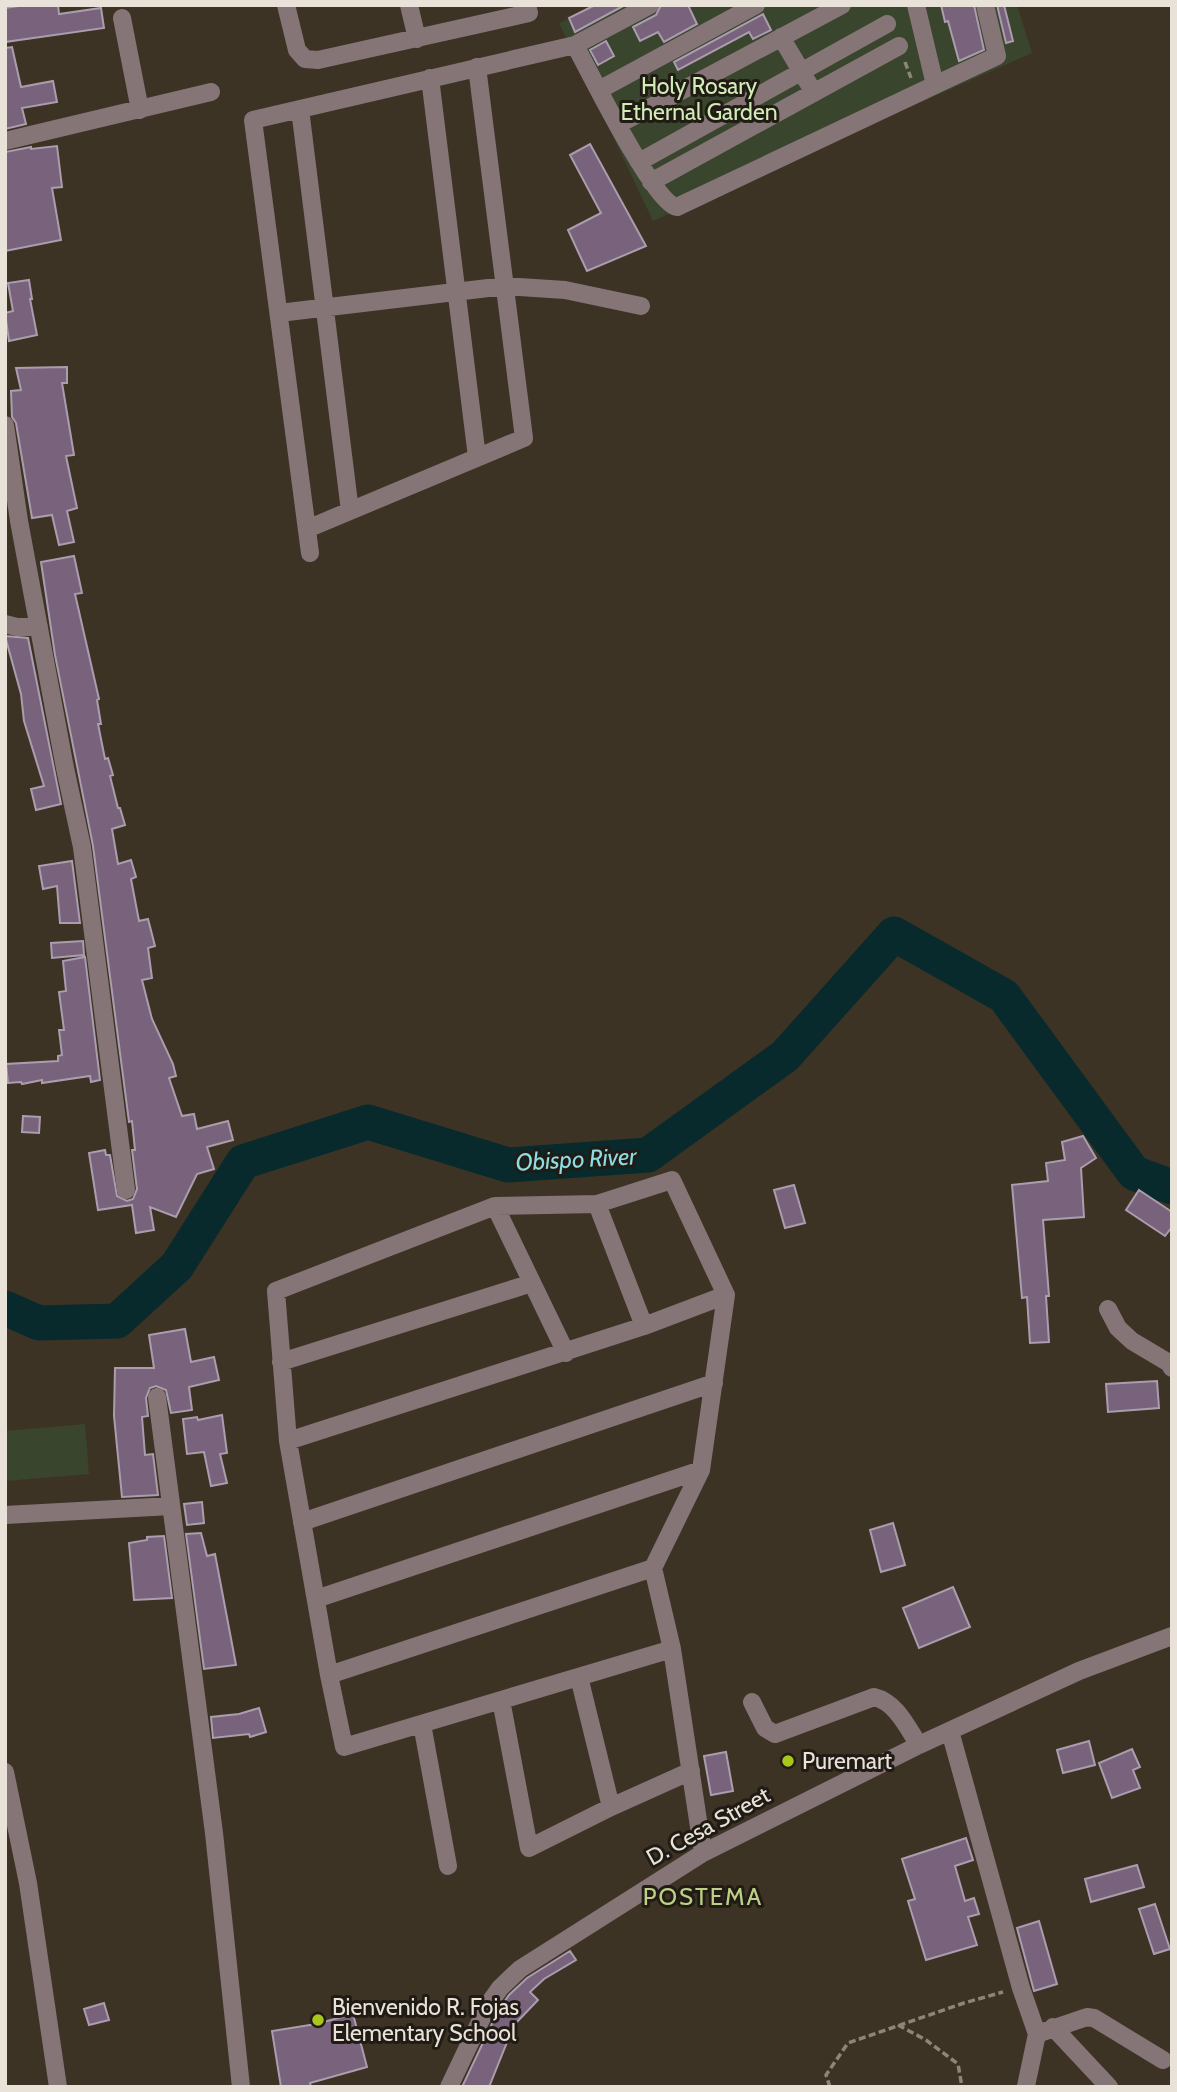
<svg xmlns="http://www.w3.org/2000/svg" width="1177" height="2092" font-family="Cabin,sans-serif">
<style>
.green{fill:#39452c}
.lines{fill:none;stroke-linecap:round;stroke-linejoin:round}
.river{stroke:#082a2c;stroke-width:35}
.building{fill:#78627c;stroke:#aa9dad;stroke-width:2}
.path{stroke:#8d8579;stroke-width:3.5;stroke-dasharray:7 3.5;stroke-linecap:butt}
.minor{stroke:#867577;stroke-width:18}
.poi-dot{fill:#a9c71a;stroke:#201b15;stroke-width:2.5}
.labels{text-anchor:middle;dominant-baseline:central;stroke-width:6;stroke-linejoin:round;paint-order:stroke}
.park-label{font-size:23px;fill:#d1ecb5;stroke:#201b15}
.poi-label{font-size:23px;fill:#e8e2d9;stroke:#201b15;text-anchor:start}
.street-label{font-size:23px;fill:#e8e2d9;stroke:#201b15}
.water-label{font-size:24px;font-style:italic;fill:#8ddce1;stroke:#201b15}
.neighbourhood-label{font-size:24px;letter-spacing:2px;fill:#bdd085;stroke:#201b15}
</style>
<rect width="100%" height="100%" fill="#3d3325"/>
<!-- green -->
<path class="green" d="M600 5H1017L1032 53 653 221 559 23Z
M85 1424 89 1474 5 1481V1431Z"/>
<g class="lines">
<!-- river -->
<path class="river" d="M5 1308 39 1323 117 1321 177 1266 243 1162 368 1122 508 1165 648 1155 785 1056 894 934 1004 996 1134 1173 1172 1187"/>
</g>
<!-- building -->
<path class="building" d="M25 5H58L59 14 101 8 104 28 5 42V8Z
M595 5H625L575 32 569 18Z
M661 5H688L697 24 664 42 658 32 640 41 633 27 656 15Z
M941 5H974L984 50 959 61 948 21 945 22Z
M997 5H1004L1013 41 1006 43Z
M763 14 771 30 753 39 749 32 678 70 674 62Z
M606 41 614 56 598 65 590 50Z
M12 47 21 87 53 81 57 102 22 108 26 124 5 129V48Z
M590 144 646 246 587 271 568 230 601 213 570 155Z
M57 146 62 187 52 188 61 240 5 251V152L31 147V149Z
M29 280 32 299H30L37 335 9 341 5 313 13 311 8 283Z
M67 367V383H62L74 455 66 456 77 508 67 511 74 542 59 545 52 515 32 518 16 423 12 417 11 391 21 390 16 368Z
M74 556 82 593 75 594 99 699 97 700 101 724H98L105 759 108 758 113 775 110 776 118 808H120L125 825 112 829 118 864 131 860 136 877 131 879 139 921 148 919 155 946 148 948 152 978 142 980 152 1019 173 1064 176 1076 169 1078 182 1116 194 1114 197 1129 228 1121 233 1140 207 1147 214 1169 197 1174 176 1217 150 1207 154 1230 136 1233 132 1205 98 1210 89 1153 105 1150 106 1155H110L117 1196 127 1201 133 1199 137 1189 132 1150H135L132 1121 129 1122 93 846 55 655 41 562Z
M5 636 28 638 61 804 36 810 31 789 44 786 24 721 21 694Z
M72 861 80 923H60L57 886 43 889 39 866Z
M83 941 84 955 52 958 51 943Z
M85 957 100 1080 91 1082 90 1076 42 1083V1080L22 1084 21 1082 8 1083 6 1064 58 1061V1056L62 1055 59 1030H64L59 992 66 991 63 961Z
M23 1116 40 1117 39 1133 22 1132Z
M1083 1136 1096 1158 1081 1168 1084 1217 1043 1220 1049 1296H1046L1049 1342 1030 1343 1027 1297 1022 1298 1012 1185 1048 1181 1046 1163 1065 1160 1062 1142Z
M794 1185 805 1223 785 1228 774 1190Z
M1139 1190 1172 1212V1227L1165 1236 1126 1210Z
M185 1329 191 1362 214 1357 219 1380 189 1387 192 1410 171 1413 166 1390 156 1386 150 1388 146 1398 148 1416 142 1417 145 1455 153 1454 158 1495 122 1497 114 1416 115 1368H154L149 1335Z
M1157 1381 1159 1408 1108 1412 1106 1384Z
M222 1415 227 1453 220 1454 227 1483 211 1486 204 1452 187 1454 183 1419 197 1417 198 1420Z
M202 1502 204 1523 187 1525 184 1504Z
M893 1523 905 1565 881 1572 870 1530Z
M201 1533 207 1556 215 1554 236 1665 204 1669 186 1534Z
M164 1536 172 1598 134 1600 129 1543 147 1540V1537Z
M953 1587 970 1627 919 1648 903 1608Z
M259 1708 266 1732 250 1737 249 1734 213 1738 211 1717 239 1714Z
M1089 1741 1095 1765 1063 1773 1057 1750Z
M1132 1749 1140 1767 1133 1770 1140 1788 1112 1798 1099 1763Z
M726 1752 733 1791 711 1795 704 1756Z
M966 1838 973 1860 955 1866 965 1901 974 1898 979 1914 968 1917 977 1945 926 1960 908 1901 915 1899 902 1859Z
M1137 1865 1144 1887 1091 1902 1085 1879Z
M1155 1904 1170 1949 1154 1954 1139 1909Z
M1039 1921 1057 1984 1034 1991 1017 1928Z
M570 1951 576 1960 544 1979 530 1992 538 2000 514 2025 489 2087H462L498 2011 509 1995 527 1978Z
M104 2003 109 2020 89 2025 84 2009Z
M353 2014 367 2067 310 2083 311 2087H281L272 2031 316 2024Z"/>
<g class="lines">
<!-- path -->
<path class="path" d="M905 62 911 78
M898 2025 926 2040 958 2064 962 2087
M830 2087 826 2075 848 2043 964 2003 1003 1992"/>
<!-- minor -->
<path class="minor" d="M286 5 297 50 305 59 318 60 529 13 527 5
M409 5 417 39
M650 5 575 45C589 71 654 203 677 207L935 85 916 5
M122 18 140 110
M781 37 814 93
M430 78 477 457
M935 85 997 56 985 5
M599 90 756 5
M300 109 350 511
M619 124 842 5
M5 141 211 92
M639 162 887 24
M651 182 899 46
M279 313 505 286 565 290 641 306
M5 425 19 521 65 768 82 847 126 1190
M307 529 524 438 477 67
M310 553 253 120 575 45
M5 624 17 627H39
M597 1204 644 1326 726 1295
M495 1206 276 1291 288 1441 329 1675 344 1747 672 1649
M1108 1309 1118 1328 1132 1341 1169 1363 1172 1368
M566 1353 495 1206 597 1204 672 1180 726 1295 701 1470 653 1568 672 1649 703 1853
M281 1362 532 1283
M157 1397 214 1833 241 2087
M288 1441 644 1326
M5 1515 171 1506
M302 1522 714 1383
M316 1599 701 1470
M329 1675 653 1568
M579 1677 611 1807
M501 1700 529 1848 611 1807 691 1771
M752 1702 765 1728 775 1734 874 1697C896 1702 907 1727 919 1745
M422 1724 448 1866
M950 1731 1021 1988 1037 2034 1026 2086
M5 1772 28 1883 58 2087
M1053 2027 1109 2087
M1037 2034 1087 2017 1094 2018 1163 2060
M449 2087 488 2005 500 1988 520 1969 703 1853 919 1745 1079 1671 1172 1636"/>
</g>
<!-- markers -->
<g class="poi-dot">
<circle cx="788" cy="1761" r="7"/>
<circle cx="318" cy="2020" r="7"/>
</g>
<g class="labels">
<!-- park labels -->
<g class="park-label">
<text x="699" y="86">Holy Rosary<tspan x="699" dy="26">Ethernal Garden</tspan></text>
</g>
<!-- poi labels -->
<g class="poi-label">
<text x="802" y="1761">Puremart</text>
<text x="332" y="2007">Bienvenido R. Fojas<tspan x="332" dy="26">Elementary School</tspan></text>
</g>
<!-- street labels -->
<g class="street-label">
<text transform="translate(708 1826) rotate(-29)">D. Cesa Street</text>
</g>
<!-- water labels -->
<g class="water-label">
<text transform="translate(576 1159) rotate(-3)">Obispo River</text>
</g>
<!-- neighbourhood labels -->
<g class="neighbourhood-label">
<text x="703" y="1896">POSTEMA</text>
</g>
</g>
<!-- border -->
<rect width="1177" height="2092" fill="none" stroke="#e8e2d9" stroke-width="14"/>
</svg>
